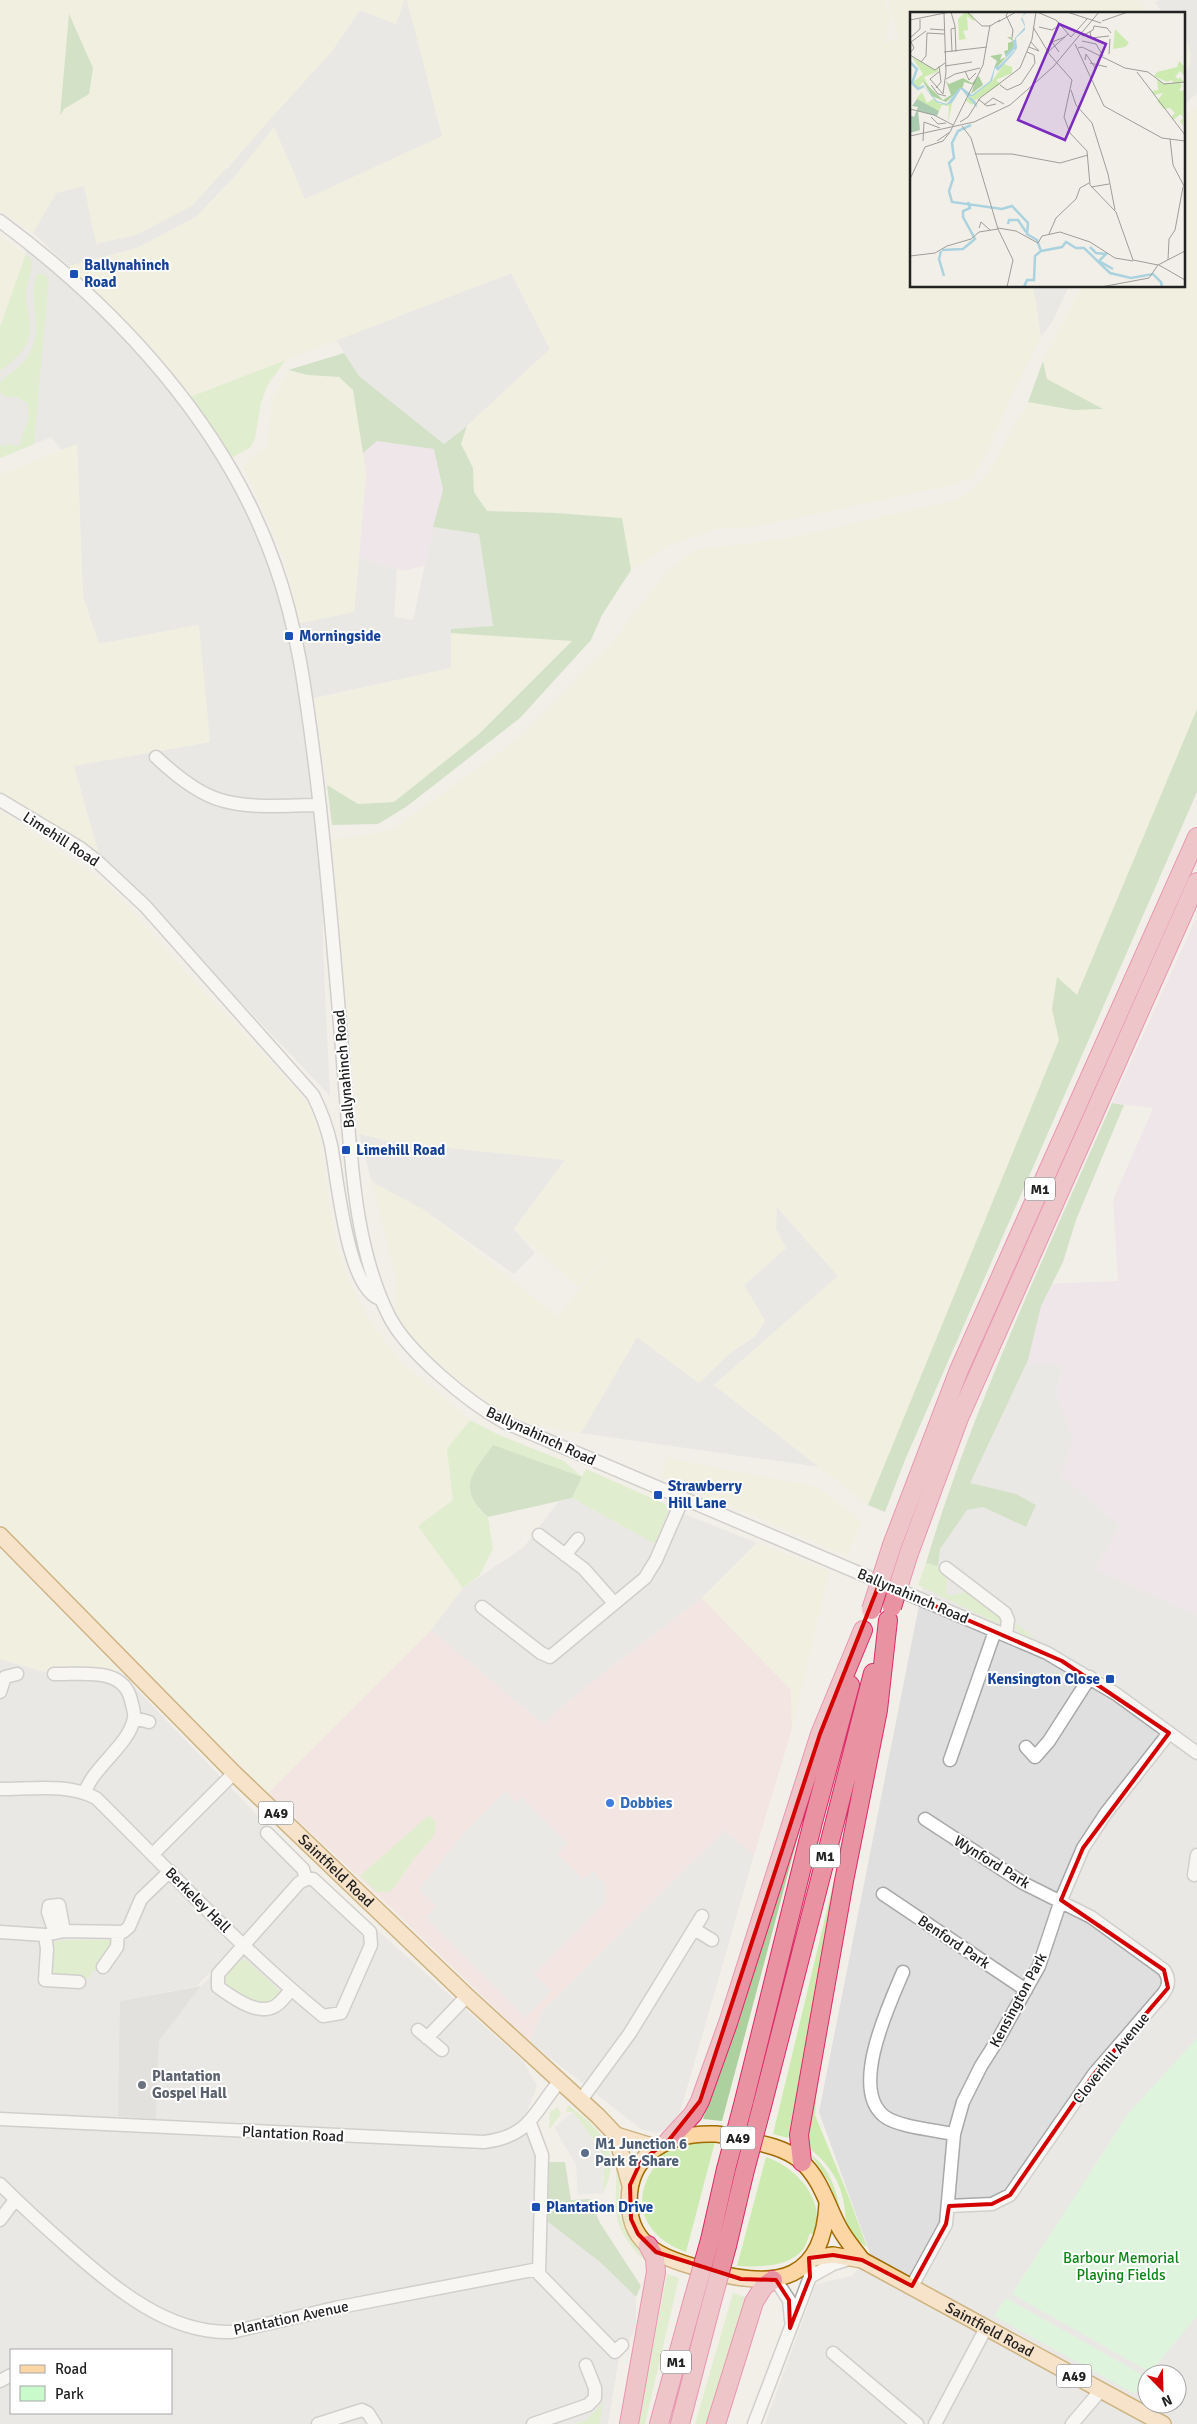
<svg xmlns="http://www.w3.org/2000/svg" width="1197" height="2424" font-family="Signika,sans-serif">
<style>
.residential{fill:#e0dfdf;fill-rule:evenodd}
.commercial{fill:#f2dad9}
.industrial{fill:#ebdbe8}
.religious{fill:#d0d0d0}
.farmland{fill:#eef0d5;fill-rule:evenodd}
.grass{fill:#cdebb0}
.forest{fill:#add19e}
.park{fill:#c8facc}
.parking{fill:#e2e2e2}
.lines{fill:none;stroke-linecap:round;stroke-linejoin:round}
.minor-casing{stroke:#a9a9a9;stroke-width:15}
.major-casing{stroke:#a06b00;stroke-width:18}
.highway-casing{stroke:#dc2a67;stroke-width:20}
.minor{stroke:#fff;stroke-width:12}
.major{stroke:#fcd6a4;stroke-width:15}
.highway{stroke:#e892a2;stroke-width:18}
.highway-bridge-casing{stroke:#dc2a67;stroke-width:20;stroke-linecap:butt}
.highway-bridge{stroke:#e892a2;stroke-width:18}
.marked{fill:none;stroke:#d40000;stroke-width:4;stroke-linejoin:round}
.transit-dot{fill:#1a4fb4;stroke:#fff;stroke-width:2}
.shop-dot{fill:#3f7fe0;stroke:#fff;stroke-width:2}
.worship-dot{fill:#6b7280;stroke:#fff;stroke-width:2}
.service-dot{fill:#5c6f8a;stroke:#fff;stroke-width:2}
.labels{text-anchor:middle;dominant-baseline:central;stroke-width:4;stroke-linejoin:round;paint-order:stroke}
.shield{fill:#fff;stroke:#646464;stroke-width:1}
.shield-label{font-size:14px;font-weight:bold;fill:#222}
.transit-label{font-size:15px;font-weight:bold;fill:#164399;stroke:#fff;text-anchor:start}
.street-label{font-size:15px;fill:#222;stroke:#fff}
.shop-label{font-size:15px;font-weight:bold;fill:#366cbe;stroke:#fff;text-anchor:start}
.worship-label{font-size:15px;font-weight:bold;fill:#5b616d;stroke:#fff;text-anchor:start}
.service-label{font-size:15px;font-weight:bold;fill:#4e5e75;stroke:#fff;text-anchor:start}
.park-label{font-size:15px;fill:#0c8416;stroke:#fff}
.inset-river{fill:none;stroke:#aad3df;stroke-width:2.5}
.inset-road{fill:none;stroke:#9f9d99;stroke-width:1}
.view{fill:#7b2cbf;fill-opacity:0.15;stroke:#7b2cbf;stroke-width:2.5}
.inset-edge{fill:none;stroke:#222;stroke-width:2.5}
</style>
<rect width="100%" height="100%" fill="#f2efe9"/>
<!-- residential -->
<path class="residential" d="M404 0H407L443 136 305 200 274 127 236 175 196 217 137 248 69 266 33 233 56 193 84 186 228 168 268 121 332 51 360 10 396 24Z
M1161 0H1197V93L1183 106V76L1190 65 1183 36V14H1164L1154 2Z
M27 241 107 312 227 463 288 607 286 630 300 623 354 612 359 557 397 569 394 617 413 620 433 527 479 534 493 626 451 668 300 701 320 805 322 831 323 949 330 1096 204 963 100 858 73 766 210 742 198 625 99 644 83 597 77 444 62 450 51 437 0 458V327L26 254Z
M511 273 550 349 467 426 444 444 359 376 336 340Z
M1033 286H1069L1052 322 1041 337Z
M359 1134 393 1142 565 1160 514 1229 535 1253 514 1274 424 1210 372 1182Z
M776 1206 838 1276 714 1385 819 1467 581 1433 637 1337 699 1383 729 1354 755 1336 765 1321 744 1285 786 1248 776 1229Z
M1008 1363 1063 1364 1056 1393 1073 1439 1061 1475 1120 1526 1095 1569 1197 1615V2424H765L816 2284 852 2276 870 2253 819 2112 924 1580ZM1147 2374H1177V2404H1147Z
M572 1498 654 1543 667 1507 757 1543 702 1598 615 1664 543 1724 431 1630 463 1588 524 1547 558 1502Z
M0 1659 49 1673 119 1671 308 1868 197 1986 120 2001 156 2119 159 2041 201 1986 313 1872 523 2061 537 2086 528 2109 548 2162 600 2262 636 2297V2328L619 2358 608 2424H0ZM11 2350H171V2413H11Z
M725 1830 754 1855 681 2109 673 2126 656 2133 641 2129 530 2042 542 2011Z"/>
<!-- commercial -->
<path class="commercial" d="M702 1598 791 1690 792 1729 754 1855 725 1830 542 2011 530 2042 362 1880 268 1793 431 1630 543 1724 588 1685Z"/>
<!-- industrial -->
<path class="industrial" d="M377 441 434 449 443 490 425 565 405 571 359 557 366 473 363 453Z
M1197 916V1615L1095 1569 1120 1526 1061 1475 1073 1439 1056 1393 1063 1365 1008 1363 1042 1284 1118 1281 1113 1200 1153 1108 1112 1103Z"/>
<!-- religious -->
<path class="religious" d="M201 1986 159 2041 156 2119 118 2116 120 2001Z"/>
<!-- farmland -->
<path class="farmland" d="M0 0H404L396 24 360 10 332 51 192 206 136 235 96 244 84 186 56 193 33 233 0 210ZM93 68 89 94 64 109Z
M407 0H884L891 17 885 43 899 38 888 0H1136L1150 14H911V286H1033L1041 337 1015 388 982 462 972 477 952 485 755 527 717 529 668 546 631 570 622 518 556 513 487 511 474 492 473 468 461 444 467 426 550 349 511 273 190 397 149 347 69 266 137 248 196 217 236 175 274 127 305 199 442 136Z
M1186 39 1191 55 1190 65 1183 76V42Z
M1197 107V709L1088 1004 1058 978 1063 1061 1024 1129 868 1505 714 1385 838 1276 777 1207 776 1229 786 1248 744 1285 765 1321 755 1336 729 1354 699 1383 637 1337 581 1433 535 1425 507 1416 464 1385 436 1361 413 1340 395 1316 396 1279 372 1182 424 1210 558 1317 623 1235 579 1287 514 1229 565 1160 393 1142 359 1134 331 839 366 836 395 828 518 739 614 642 630 618 669 570 695 550 790 538 951 501 965 495 988 474 1028 402 1073 410 1102 409 1047 379 1043 361 1082 286H1183V119Z
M0 236 26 254 0 327Z
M288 370 308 375 339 377 354 390 366 473 354 612 300 623 285 559 243 466 267 446 272 401Z
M77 444 83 597 99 644 199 625 210 742 74 766 100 858 0 795V475Z
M451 633 573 641 479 734 394 802 358 804 327 785 314 699 451 668Z
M0 810 110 887 188 975 294 1087 311 1109 321 1141 328 1200 337 1248 350 1283 366 1315 400 1362 470 1420 448 1449 453 1500 418 1526 463 1588 431 1630 268 1793 0 1523Z
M667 1458 818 1487 861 1522 847 1556 662 1477Z
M757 1543 829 1571 792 1729 791 1690 702 1598Z
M0 1550 119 1671 49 1673 0 1659Z"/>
<!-- grass -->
<path class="grass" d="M26 254 32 262C32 274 26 283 26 296 26 306 30 317 30 327 31 346 14 362 0 371V327Z
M37 274H44L49 279 34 444 0 458V444L3 447 7 444 19 446 29 417 27 403 17 397H4L0 390V382C8 374 20 368 26 359 48 326 25 306 37 274Z
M286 360 268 384 261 403 255 439 250 448 231 458 190 397Z
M470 1420 497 1434 564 1461 582 1477 586 1469 665 1504 668 1512 655 1544 572 1498 582 1477 478 1508 488 1517 493 1549 479 1576 463 1588 418 1526 453 1500 447 1449Z
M926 1563 938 1566 947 1578 946 1593 949 1596 966 1592 994 1610 1002 1620 999 1624 918 1585Z
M1013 1621 1036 1639 1020 1634Z
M858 1781 788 2138 773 2134Z
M429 1815 436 1823 434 1836 416 1856 394 1888 389 1892H377L360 1876Z
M67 1940H115L99 1969 91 1972 90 1977 82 1980 53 1975 51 1971 53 1942Z
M242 1959 247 1961 279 1990 277 1996 268 2003 243 2000 227 1985 225 1977Z
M817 2087 815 2115 848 2195 867 2247C839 2229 849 2222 842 2195 837 2175 824 2160 809 2148L807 2132Z
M568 2105C600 2128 624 2152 603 2193L604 2164 573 2112H566Z
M558 2107 561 2114 549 2130 550 2112Z
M715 2142 686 2252C646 2238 628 2203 655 2166L650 2161C674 2146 687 2143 715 2142Z
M811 2155C832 2169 838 2196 842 2220L829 2182Z
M766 2157C790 2165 816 2189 817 2216 817 2222 815 2229 814 2235L810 2233C808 2238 806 2244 804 2248 790 2268 757 2267 737 2266Z
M616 2162C624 2173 616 2203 621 2219 626 2236 638 2248 649 2262L645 2261C606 2222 618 2210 616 2162Z
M667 2274 679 2278 645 2424H638Z
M733 2293 749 2298 710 2424H695Z
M603 2403 600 2424H575L585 2421Z"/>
<!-- forest -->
<path class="forest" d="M69 14 93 68 89 94 64 109 60 116Z
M344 353 359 376 444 444 467 426 461 444 473 468 474 492 487 511 556 513 622 518 631 570 602 615 591 640 520 718 406 807 378 824 332 825 327 785 358 804 394 802 479 734 572 641 451 633V629L493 626 479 534 433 527 443 490 434 449 377 441 363 453 353 390 339 377 308 375 288 370Z
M1043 361 1047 379 1103 409 1073 410 1028 402Z
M1197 709V792L905 1460 885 1512 868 1505 1059 1040 1052 1009 1057 977 1077 995Z
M1112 1103 1124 1105 1076 1220 1063 1262 1041 1306 1028 1360 970 1483 1016 1494 1036 1505 1026 1527 983 1507 967 1510 940 1549 938 1566 926 1563C973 1405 1046 1254 1112 1103Z
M493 1445 582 1477 572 1498 488 1517C456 1488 472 1474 493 1445Z
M814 1776 722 2121 703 2119 742 2005Z
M548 2162H565L571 2200 590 2199 600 2223 641 2286 636 2297 600 2262 547 2221Z"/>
<!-- park -->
<path class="park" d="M1197 2038V2316L1150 2372 1012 2294 1128 2114Z
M1006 2298 1146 2377 1135 2394 994 2316Z"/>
<!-- parking -->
<path class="parking" d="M505 1791 516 1802 522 1797 568 1843 557 1854 583 1879 593 1871 605 1884 606 1902 534 1974 551 1991 525 2018 426 1917 436 1906 419 1889 462 1835Z
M573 2112 601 2150 604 2164 603 2193 578 2195 576 2165 554 2127Z"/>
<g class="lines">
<!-- minor casing -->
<g class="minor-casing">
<path id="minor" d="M0 221C117 308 226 425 275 565 299 632 307 703 316 773 328 873 336 974 344 1074 351 1152 353 1245 389 1316 407 1352 468 1402 504 1422L1047 1653 1116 1694 1197 1753
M156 757C174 774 199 795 224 801 254 809 289 805 320 805
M0 800 80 848 98 862 145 906 313 1095C321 1111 327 1127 331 1145 337 1175 347 1292 381 1299
M539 1535 584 1569 614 1603
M565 1555 578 1539
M946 1568 1005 1613 1008 1620 1006 1635
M482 1607 541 1653 550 1657 645 1578 656 1560 683 1498
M54 1674C81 1675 123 1666 131 1700 132 1705 135 1713 134 1718 130 1744 94 1766 85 1792
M0 1692 5 1677 17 1674
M135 1718 149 1722
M1026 1747 1035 1757 1049 1741 1090 1677
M950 1760 995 1631
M0 1789C32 1789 68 1783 96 1798 171 1872 242 1950 323 2016L341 2013 371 1945 370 1932 313 1879H306
M925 1819 1023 1883 1091 1917 1164 1970C1170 1979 1169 1986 1163 1994L1094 2074 1010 2195 992 2204 949 2206
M267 1833 303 1869 306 1879 299 1883 218 1974V1987C232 1997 261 2019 278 2004 283 2000 287 1994 291 1990
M153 1854 234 1773
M1194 1875 1197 1855
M883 1894 1026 1990
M694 1929 712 1940
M0 1932 45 1935 64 1931 123 1932 129 1927 141 1899 170 1871
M55 1933 48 1912 49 1906 59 1905 64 1931
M45 1935 47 1949 45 1980 79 1982
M103 1967 117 1947 118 1932
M903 1972C890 2003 849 2088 884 2116 898 2127 935 2130 954 2134
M418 2030 442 2050
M427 2038 467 1996
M581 2100 630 2033 702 1916
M0 2119 484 2142C532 2136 533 2112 560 2081
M530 2123 542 2155 539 2274 615 2352 622 2345
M0 2184C23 2207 46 2228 70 2249 116 2289 168 2334 232 2332L335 2308 538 2269
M0 2220 15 2200
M810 2277 833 2264 852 2258
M775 2279 789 2300 791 2320
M912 2286 946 2224 954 2134 963 2102 981 2066 1000 2036 1039 1966 1061 1900 1083 1848 1106 1813 1169 1733
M833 2353 917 2424
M0 2381 11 2375
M318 2424 362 2410 368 2413 375 2424
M533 2424 588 2405 595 2398V2388L586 2365
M754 2424 810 2277 809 2260
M935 2424 986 2328
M1072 2424 1101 2390"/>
</g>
<!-- major casing -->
<g class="major-casing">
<g id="major">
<path id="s1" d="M0 1535 234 1773 467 1996 598 2116 616 2135 630 2185"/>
<path d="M616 2135 655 2147"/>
<path d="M827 2204C823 2280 778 2289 713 2272 680 2263 635 2254 630 2212 623 2157 665 2132 716 2134 725 2135 736 2138 745 2140 765 2144 785 2148 801 2161 822 2180 827 2206 840 2229 846 2240 855 2250 862 2260"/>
<path id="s2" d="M812 2258 833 2255 862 2260 1163 2424"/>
</g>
</g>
<!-- highway casing -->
<g class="highway-casing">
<path id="highway" d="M892 1545 959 1370 1197 837
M909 1553 959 1418 1197 882
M744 2101 813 1822 850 1685
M762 2106 873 1673
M669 2140 693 2114 700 2101 728 2023 820 1734 863 1630
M802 2162 799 2135 844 1881 878 1710 888 1620
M710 2240 726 2169
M727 2246 744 2174
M629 2424 656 2272 655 2258 648 2245
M659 2424 693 2300
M680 2424 711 2305
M716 2424 754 2302 764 2286 773 2280"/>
</g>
<!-- minor -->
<use href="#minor" class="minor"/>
<!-- major -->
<use href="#major" class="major"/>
<!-- highway -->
<use href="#highway" class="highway"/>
<!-- highway-bridge casing -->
<g class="highway-bridge-casing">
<path id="highway-bridge" d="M892 1607 909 1553
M871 1610 892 1545
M726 2169 744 2101
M744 2174 762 2106
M693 2300 710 2240
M711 2305 727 2246"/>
</g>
<!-- highway-bridge -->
<use href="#highway-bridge" class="highway-bridge"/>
</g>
<!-- marked area -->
<path d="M0 0H1197V2424H0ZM880 1582 1062 1661 1169 1733 1083 1848 1061 1900 1164 1970 1168 1988 1094 2074 1010 2195 992 2204 949 2206 946 2224 912 2286 862 2260 833 2255 809 2258 810 2277 790 2328 789 2300 776 2280 741 2279 656 2252 638 2234 631 2219 630 2185 641 2161 669 2140 700 2101 820 1734Z" fill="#f2efe9" fill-opacity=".55" fill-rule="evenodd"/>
<path class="marked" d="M880 1582 1062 1661 1169 1733 1083 1848 1061 1900 1164 1970 1168 1988 1094 2074 1010 2195 992 2204 949 2206 946 2224 912 2286 862 2260 833 2255 809 2258 810 2277 790 2328 789 2300 776 2280 741 2279 656 2252 638 2234 631 2219 630 2185 641 2161 669 2140 700 2101 820 1734Z"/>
<!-- markers -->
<g class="transit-dot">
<rect x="69" y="269" width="10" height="10" rx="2.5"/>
<rect x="284" y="631" width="10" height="10" rx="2.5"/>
<rect x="341" y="1145" width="10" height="10" rx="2.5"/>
<rect x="653" y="1490" width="10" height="10" rx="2.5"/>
<rect x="1105" y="1674" width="10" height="10" rx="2.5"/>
<rect x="531" y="2202" width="10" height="10" rx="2.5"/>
</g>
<circle class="shop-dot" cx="610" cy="1803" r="5"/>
<circle class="worship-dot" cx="142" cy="2085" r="5"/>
<circle class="service-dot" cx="585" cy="2153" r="5"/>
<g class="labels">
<!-- shield labels -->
<g class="shield">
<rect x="1025" y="1177.5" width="30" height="23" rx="4"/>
<rect x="258.5" y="1801.5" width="35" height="23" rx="4"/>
<rect x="810" y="1844.5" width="30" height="23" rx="4"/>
<rect x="720.5" y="2126.5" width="35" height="23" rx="4"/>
<rect x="661" y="2350.5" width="30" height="23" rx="4"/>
<rect x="1056.5" y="2364.5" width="35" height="23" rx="4"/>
</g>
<g class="shield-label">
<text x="1040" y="1189">M1</text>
<text x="276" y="1813">A49</text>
<text x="825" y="1856">M1</text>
<text x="738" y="2138">A49</text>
<text x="676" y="2362">M1</text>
<text x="1074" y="2376">A49</text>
</g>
<!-- transit labels -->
<g class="transit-label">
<text x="84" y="265">Ballynahinch<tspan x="84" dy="17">Road</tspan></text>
<text x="299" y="636">Morningside</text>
<text x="356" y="1150">Limehill Road</text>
<text x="668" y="1486">Strawberry<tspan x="668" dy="17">Hill Lane</tspan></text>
<text x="1100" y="1679" text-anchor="end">Kensington Close</text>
<text x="546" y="2207">Plantation Drive</text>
</g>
<!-- street labels -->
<g class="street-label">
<text transform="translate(61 839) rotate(33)">Limehill Road</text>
<text transform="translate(344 1069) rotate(-95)">Ballynahinch Road</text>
<text transform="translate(541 1436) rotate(25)">Ballynahinch Road</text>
<text transform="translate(913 1596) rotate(23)">Ballynahinch Road</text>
<text transform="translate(992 1862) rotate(32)">Wynford Park</text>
<text stroke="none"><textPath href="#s1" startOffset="475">Saintfield Road</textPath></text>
<text transform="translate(198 1900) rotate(45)">Berkeley Hall</text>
<text transform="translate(954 1942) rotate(34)">Benford Park</text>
<text transform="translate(1018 2000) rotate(-62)">Kensington Park</text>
<text transform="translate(1111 2058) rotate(-51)">Cloverhill Avenue</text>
<text transform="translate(293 2134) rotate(3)">Plantation Road</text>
<text transform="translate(291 2318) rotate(-12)">Plantation Avenue</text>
<text stroke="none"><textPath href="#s2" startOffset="196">Saintfield Road</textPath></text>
</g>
<!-- shop labels -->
<g class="shop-label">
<text x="620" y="1803">Dobbies</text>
</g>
<!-- worship labels -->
<g class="worship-label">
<text x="152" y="2076">Plantation<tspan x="152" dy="17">Gospel Hall</tspan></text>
</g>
<!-- service labels -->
<g class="service-label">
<text x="595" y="2144">M1 Junction 6<tspan x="595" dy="17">Park &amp; Share</tspan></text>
</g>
<!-- park labels -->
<g class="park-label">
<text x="1121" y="2258">Barbour Memorial<tspan x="1121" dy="17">Playing Fields</tspan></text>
</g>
</g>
<!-- overview -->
<g transform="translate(910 12)">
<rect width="275" height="275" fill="#f2efe9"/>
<path d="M55 0 63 3 62 0H65L62 2 65 9 61 7 65 11 57 4 58 18 53 19 56 27 49 28 48 7ZM205 17 219 31 215 35 203 37ZM2 45 25 58 29 55 27 60 14 65 21 79 13 69 9 76 2 71 13 62ZM269 49 275 55V65L270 59 265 65 269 67 270 65 274 70H270L272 74 269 79 275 78 273 114 270 109 273 106 271 102 263 108 261 105 265 101 260 96 254 97 247 89 253 81 244 83 242 79 248 78 247 67 252 71H263L262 68 257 70 244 64 247 60 267 55ZM94 52 102 55V61L86 68 91 72 64 89 62 93 55 88 82 69ZM12 80 17 91 23 87 30 92 42 91 38 111 39 94 32 93 29 99 6 87Z" fill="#cdebb0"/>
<path d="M97 25H100L103 27 104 37 88 54 84 56 87 49 80 44 92 42 90 48 96 45 94 39 98 38V31L103 29ZM69 64 73 73 61 82 64 73 54 70 53 75 36 90 22 84 12 68 33 88 41 83 36 69 39 72 53 66 62 71Z" fill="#add19e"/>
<path d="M7 87 29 99 27 104 8 99 10 118 0 121V103L4 105 8 95 2 94Z" fill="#aacbaf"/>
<path d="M115 0H117L112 5 115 13V18L106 26 107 36 104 41 88 59 85 56 82 69 63 84H59L66 90 67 96 51 77 42 91 36 93 26 90 12 72 27 89 37 92 49 76H53L62 83 80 69 85 54H89L105 38V26L115 15 111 7Z" fill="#aad3df"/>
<path class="inset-river" d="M96 44 105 35 104 28M0 50 7 57 2 71 8 77 14 74M61 113 48 119 42 131 44 146 39 151 43 167 39 179 42 190 92 197 102 194 118 211 117 222 127 228 131 239 152 235 156 230 166 236H174L200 261 221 266 243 262 251 270 252 275M98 212 99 208H108L116 220M180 235 186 241 196 242 189 249 203 257M32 238 53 237 65 227 53 205V199L60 196 58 190M31 239 29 247 34 264M114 275 117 268H124L125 244 131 239"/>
<path class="inset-road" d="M41 0 45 14 46 40M57 0 72 14H80L90 8M99 0 96 3 103 18 102 26M127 0 146 8 161 25M157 0 191 11M0 8 40 0M192 9 218 0M88 10 106 0M123 15 140 43 162 68 154 105 160 121 177 139 180 173 206 200 223 248 248 253M129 15 142 18 147 15M20 17 35 18M180 19 181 26 199 24M17 21 34 22M172 24 183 18 184 14 197 16 201 21M161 25 177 7M0 26 10 17V7M0 28 4 36 0 41M172 29 186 32 193 44M1 30 16 19M165 32 194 94 252 126 275 129M119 35 129 39 121 30M168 36 172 35 215 56 238 60 254 72 275 70M34 40 77 35M42 40 41 17 45 16M138 40 158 22M149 40 142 30 155 25M199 42 200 27M0 43 25 58 35 51M175 48 176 42 186 57M11 50 16 44 17 21M180 51 197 55M35 54 62 50M30 59 20 67 33 82 36 60 34 1M55 59 59 68 66 61M227 60 275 123M36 67 45 62 70 56M21 73 28 82 36 84M90 73 97 78 111 72 125 51 124 43 117 40M26 76 31 70 29 54M161 78 166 93 182 111 198 162 205 198M68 87 77 94 86 92M74 93 83 86 94 92M0 97 24 103 43 113M21 105 28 112 36 111M50 110 58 105 70 86 110 56 122 27 126 0M52 114 61 126 88 217 103 248 97 275M0 124 64 110 100 93 143 55 189 0M260 127 263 153 275 176M13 129 14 110 30 116M27 129 40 120M65 142H102L150 151 178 143M1 165 15 135 33 129 40 120 73 53 80 13M181 175 199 172M69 216 71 210 80 218M88 216 106 219 128 231 132 224 150 220 180 230 205 246 223 249M139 222 146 206 166 187 170 176 179 171M0 244 25 241 37 234 61 227 69 220 88 217M258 248 259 227 265 218 273 175M249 253 275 268M191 275 239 266 248 253 275 239"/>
<path class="view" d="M149 12 196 32 155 128 108 108Z"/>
<rect width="275" height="275" class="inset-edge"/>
</g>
<!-- legend -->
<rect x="10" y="2349" width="162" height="65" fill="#ffffff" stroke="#a7a7a7"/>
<rect x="20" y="2365" width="25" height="8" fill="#fcd6a4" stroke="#a7a7a7"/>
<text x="55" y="2374" font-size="15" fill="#222222">Road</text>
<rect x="20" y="2386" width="25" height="15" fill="#c8facc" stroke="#a7a7a7"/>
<text x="55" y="2399" font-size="15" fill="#222222">Park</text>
<!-- north arrow -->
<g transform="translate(1162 2389) rotate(157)"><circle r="24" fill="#ffffff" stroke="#a7a7a7"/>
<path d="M0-4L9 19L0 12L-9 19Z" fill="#d40000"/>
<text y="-8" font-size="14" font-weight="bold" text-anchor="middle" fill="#222222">N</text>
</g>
</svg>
